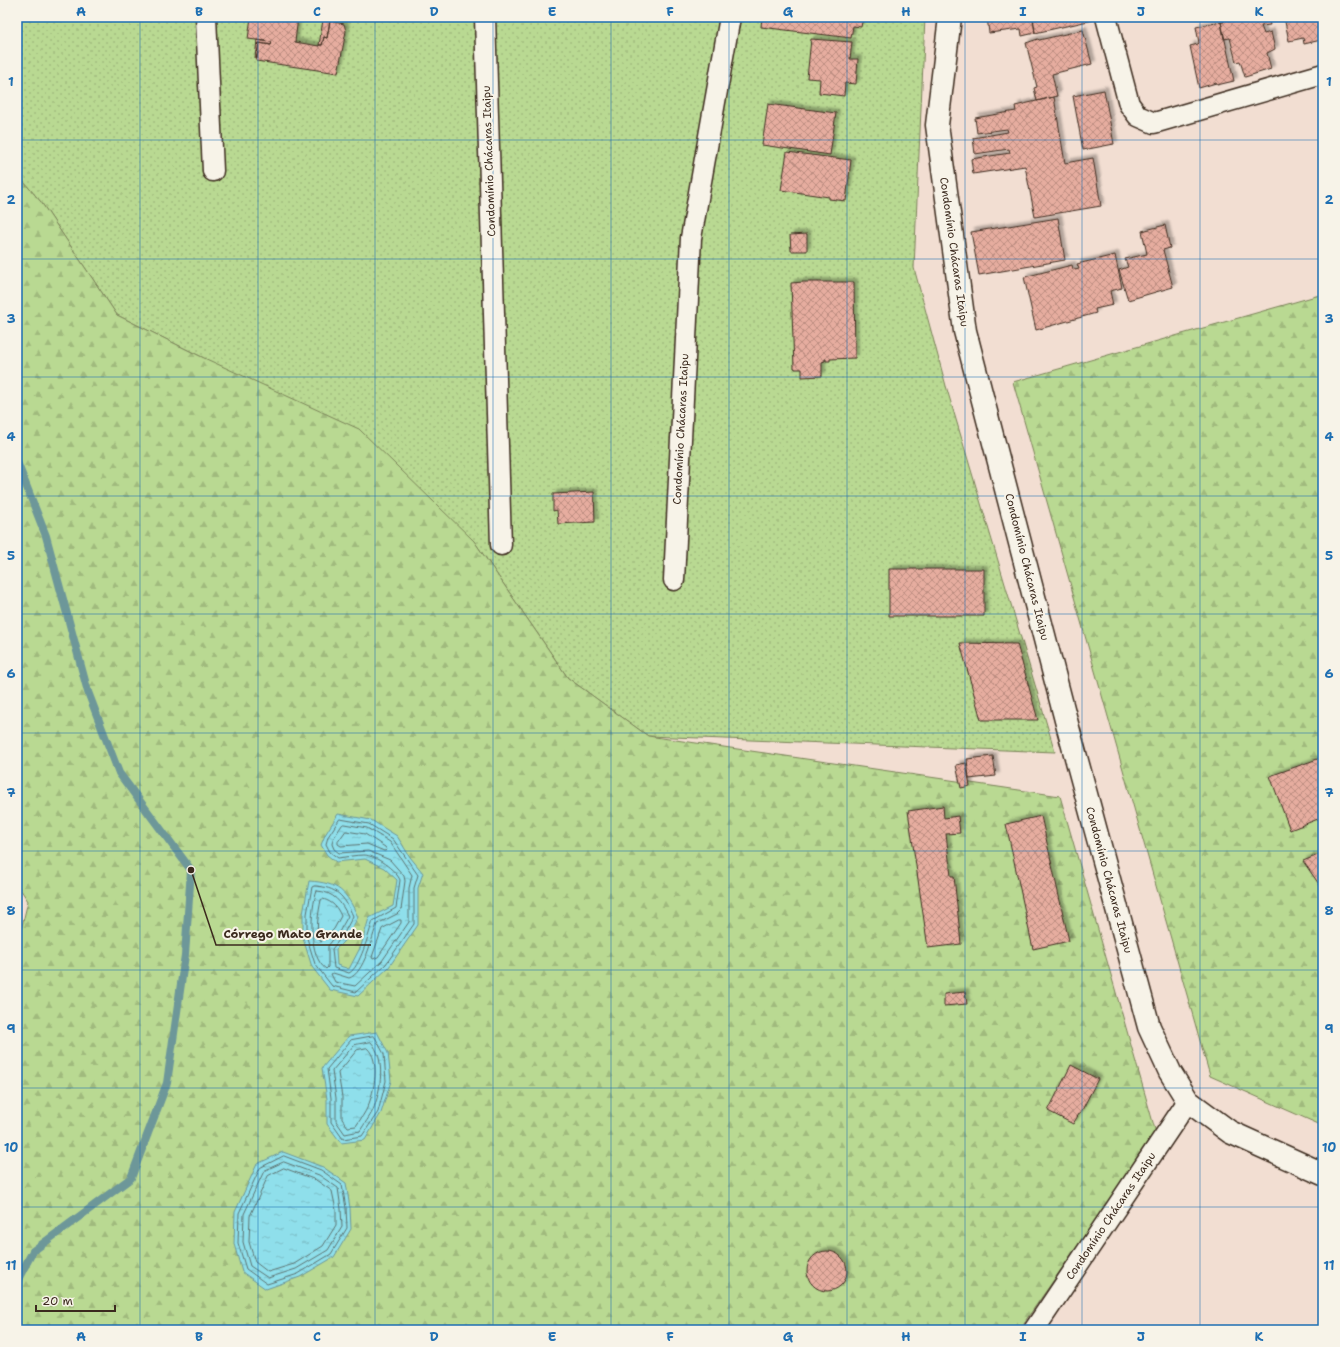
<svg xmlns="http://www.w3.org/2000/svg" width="1340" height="1347" font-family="'Shantell Sans',sans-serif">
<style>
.grass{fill:url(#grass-dots);stroke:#7a8258}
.forest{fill:url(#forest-firs);stroke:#7a8258}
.water{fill:url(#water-ripples);stroke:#6d9799}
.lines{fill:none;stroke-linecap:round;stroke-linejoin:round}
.shore{stroke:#5d7270;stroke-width:1}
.stream{stroke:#6d9799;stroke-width:8}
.building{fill:url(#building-cross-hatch);stroke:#3b2a1e;filter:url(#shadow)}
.minor-casing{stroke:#3b2a1e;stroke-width:23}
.tertiary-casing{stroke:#3b2a1e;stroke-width:25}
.minor{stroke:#f7f3e8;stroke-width:20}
.tertiary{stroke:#f7f3e8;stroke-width:22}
.grid{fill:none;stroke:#1f6fb2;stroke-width:1;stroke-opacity:0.55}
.labels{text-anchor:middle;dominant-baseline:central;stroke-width:4;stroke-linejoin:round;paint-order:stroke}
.street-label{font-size:11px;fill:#3b2a1e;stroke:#f7f3e8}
.leader{fill:none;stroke:#3b2a1e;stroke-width:1.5}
.callout-dot{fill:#3b2a1e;stroke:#f7f3e8;stroke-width:1.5}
.callout-label{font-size:12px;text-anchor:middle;font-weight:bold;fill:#3b2a1e;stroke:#f7f3e8;stroke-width:4;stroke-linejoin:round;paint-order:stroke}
.neatline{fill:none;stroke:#1f6fb2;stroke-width:1.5}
.grid-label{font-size:13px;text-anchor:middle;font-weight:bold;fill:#1f6fb2}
</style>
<defs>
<pattern id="grass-dots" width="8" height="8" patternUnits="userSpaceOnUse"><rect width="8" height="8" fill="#b9d992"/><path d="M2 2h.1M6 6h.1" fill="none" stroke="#a0ba7d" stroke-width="1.8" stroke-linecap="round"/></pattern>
<pattern id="forest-firs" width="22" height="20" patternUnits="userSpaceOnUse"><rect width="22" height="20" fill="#b9d992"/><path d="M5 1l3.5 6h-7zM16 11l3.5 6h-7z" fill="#a0ba7d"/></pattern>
<pattern id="water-ripples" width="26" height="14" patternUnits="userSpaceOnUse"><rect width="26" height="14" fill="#8fdfeb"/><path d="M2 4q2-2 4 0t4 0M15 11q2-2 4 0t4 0" fill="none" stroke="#7cc0c9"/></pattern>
<pattern id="building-cross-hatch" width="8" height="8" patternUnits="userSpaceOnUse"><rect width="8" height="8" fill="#e6ad9f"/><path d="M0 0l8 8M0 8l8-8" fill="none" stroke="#bc8d81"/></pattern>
<filter id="shadow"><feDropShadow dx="3.5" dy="-3.5" stdDeviation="1" flood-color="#0004"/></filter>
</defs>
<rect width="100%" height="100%" fill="#f2ded2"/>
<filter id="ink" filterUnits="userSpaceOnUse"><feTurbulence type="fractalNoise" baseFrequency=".025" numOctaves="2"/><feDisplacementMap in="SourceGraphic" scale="8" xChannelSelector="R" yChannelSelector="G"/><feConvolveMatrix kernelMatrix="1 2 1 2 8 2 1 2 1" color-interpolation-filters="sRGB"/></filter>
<g filter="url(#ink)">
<!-- grass -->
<path class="grass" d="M17 17H925L914 268 946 386 1055 752 648 736 568 678 474 541 202 357 117 315 41 202 17 174Z"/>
<!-- forest -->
<path class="forest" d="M17 174 41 202 117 315 202 357 359 429 474 541 568 678 648 736 1060 796 1156 1133 1019 1330H17V947L28 901 17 884Z
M1323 294V1126L1210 1076 1013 382Z"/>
<!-- water -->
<path class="water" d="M338 814 371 820 397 836 410 857 423 873 418 888V925L389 967 358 996 330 990 312 967 303 938V914L309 881C339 883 346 891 358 917L347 938 336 949 337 965 349 969 361 946 369 918 393 906 397 880 384 868 365 859 336 862 327 855 321 845 325 835Z
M377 1032 388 1053 391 1081 381 1113 365 1140 341 1143 327 1124V1099L322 1068 349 1036Z
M283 1152 323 1167 346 1183 350 1208 351 1229 334 1257 300 1277 266 1289 242 1272 234 1244 235 1212 257 1164Z"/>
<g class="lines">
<!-- shore -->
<path class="shore" d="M340 819 369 824 393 839 418 875 414 888V924L386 964 356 992 332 986 315 964 307 938V914L312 887 314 886C337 887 344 896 353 916L343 935 332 949 334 968 349 973C360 968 369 932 373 921L396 908 400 880C396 870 375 855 364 855 355 855 346 857 338 858L330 852 326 844 328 837Z
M344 824 367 828 390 842 412 875 409 888V922L382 961 355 986 335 982 331 974 333 973 349 978C364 974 372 937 377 924L397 914 401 910 405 881 404 876 390 860 368 851 339 853 334 849 332 844 333 839 342 825Z
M346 831 365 834 385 847 387 850 384 851 367 844 341 846 338 844V842Z
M317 891C334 892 341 902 348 916L339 932 328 946V967L326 969C308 957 310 909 317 891Z
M323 899C333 902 337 907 341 916L334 929 321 942C314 934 319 911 321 900Z
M399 920H401V923L378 957 373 959 372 957 382 929Z
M373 1036 375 1037 384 1054 386 1081 378 1112 362 1136 343 1139 331 1122V1098L327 1069 351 1040Z
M371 1042C386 1058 381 1091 373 1110 370 1117 364 1124 360 1131L345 1134 336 1121V1098L332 1071 354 1045Z
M367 1048C381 1060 374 1092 368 1106 365 1113 360 1120 356 1126L348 1127 342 1119V1097L338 1073 357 1050Z
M284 1156 321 1170 342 1185 346 1208 347 1228 331 1254 298 1274 267 1284 246 1269 238 1243 239 1213 260 1168Z
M284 1162 319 1175 338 1188 341 1209 342 1227 328 1250 296 1269 268 1278 250 1266 243 1242 244 1214 264 1171Z
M284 1168 316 1180 332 1191 336 1210V1225L323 1246 294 1264 268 1272 255 1262 249 1242 250 1216 268 1176Z"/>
<!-- stream -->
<path class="stream" d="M17 462 46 536 88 692 119 773 191 870 185 955 167 1083 131 1178 33 1251 17 1281"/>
</g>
<!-- building -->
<path class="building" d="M251 17H298L295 42 319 46V45H322L324 37 327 38 330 21 344 24 346 31 338 73 256 61 259 43 271 45 272 42 248 39Z
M762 17H863L861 27 853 26 851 38 761 27Z
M987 17H1033L1035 33 1022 36 1021 29 989 33Z
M1040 17H1093V20L1035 33 1033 19Z
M1223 17H1268L1270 25 1261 26 1264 34 1271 32 1275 49 1267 53 1271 69 1245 77 1240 61 1236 62 1230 38 1224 39 1221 22H1224Z
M1284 17H1323V41H1321V40L1304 44 1303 38 1289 41Z
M323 20 330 21 327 38 324 37 322 45H319Z
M1221 22 1234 81 1217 85 1216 83 1199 88 1190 46 1198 44 1199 43 1196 27Z
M1083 30 1092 64 1052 74 1057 96 1037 101 1034 88 1037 87 1026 43 1038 39 1039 40Z
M811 39 852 42 850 59H858L856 84 845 83 844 96 819 93 820 79 807 78Z
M257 40 272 42 271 45 259 43 257 59 255 58Z
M1104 90 1114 144 1083 150 1073 96Z
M1054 97 1065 163 1093 158 1101 206 1035 217 1025 166 973 174 971 159 1010 153 1009 149 975 154 973 138 1008 132 1007 129 977 133 975 118 1016 111 1015 106Z
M768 104 836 113 830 155 762 145Z
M787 152 851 160 846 201 829 199V197L781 190Z
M1058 218 1065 260 979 275 971 232Z
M1165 225 1170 248 1163 250 1173 287 1128 300 1119 270 1128 267 1125 259 1147 254 1142 231Z
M807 234V251H791L790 235Z
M1115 255 1122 288 1110 291 1113 305 1095 309 1096 313 1036 330 1024 277 1072 265 1073 269 1075 268V270L1079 269 1077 264Z
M804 282H854L855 358 830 359V361H826V359H825V361L822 362V376L802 377V369H795V368H794L791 283Z
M594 492 595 522 558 524 557 510 553 511V494Z
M889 569H984V616H889Z
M960 643 1017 644 1038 720H981Z
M993 756 996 776 969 779 967 759Z
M1323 757V817L1290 830 1270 776Z
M966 763 970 786 961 788 956 765Z
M943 806 944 818 958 816 960 833 946 834 951 876H954L961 944 928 948 908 811Z
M1041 816 1069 941 1033 949 1006 824Z
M1323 853V890L1303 861Z
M965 992 967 1004 944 1006V994Z
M1071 1065 1098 1079 1080 1114H1079L1073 1124 1048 1111Z
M807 1271a20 20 0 1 1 40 0a20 20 0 1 1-40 0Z"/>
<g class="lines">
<!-- minor casing -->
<g class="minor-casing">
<path id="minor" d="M206 17 213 171
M485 17 501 545
M1106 17 1129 104 1138 116 1154 123 1323 74
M674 580 691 238 730 17
M1034 1330 1188 1101"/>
</g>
<!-- tertiary casing -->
<g class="tertiary-casing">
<path id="tertiary" d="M950 17 937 125 965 331 1067 724 1149 1027 1170 1072 1188 1101 1230 1132 1323 1174"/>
</g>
<!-- minor -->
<use href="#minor" class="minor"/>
<!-- tertiary -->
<use href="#tertiary" class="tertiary"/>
</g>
</g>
<!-- grid -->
<path class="grid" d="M140 17V1330M258 17V1330M375 17V1330M493 17V1330M611 17V1330M729 17V1330M847 17V1330M965 17V1330M1082 17V1330M1200 17V1330M17 140H1323M17 259H1323M17 377H1323M17 496H1323M17 614H1323M17 733H1323M17 851H1323M17 970H1323M17 1088H1323M17 1207H1323"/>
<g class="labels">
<!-- street labels -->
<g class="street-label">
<text transform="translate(489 161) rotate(-92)">Condomínio Chácaras Itaipu</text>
<text transform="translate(954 252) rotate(82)">Condomínio Chácaras Itaipu</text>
<text transform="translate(681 429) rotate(-87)">Condomínio Chácaras Itaipu</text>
<text transform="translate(1027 567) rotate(76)">Condomínio Chácaras Itaipu</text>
<text transform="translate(1109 880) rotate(75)">Condomínio Chácaras Itaipu</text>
<text transform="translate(1111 1216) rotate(-56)">Condomínio Chácaras Itaipu</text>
</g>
</g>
<!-- callouts -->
<path class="leader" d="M191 870L216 945H371"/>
<circle class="callout-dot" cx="191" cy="870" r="4"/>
<g class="callout-label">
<text x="293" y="938">Córrego Mato Grande</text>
</g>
<!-- margin -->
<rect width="1340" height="1347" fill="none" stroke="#f7f3e8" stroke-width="44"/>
<!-- scale -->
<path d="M36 1305v6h79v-6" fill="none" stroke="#3b2a1e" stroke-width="2"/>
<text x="42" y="1305" font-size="12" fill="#3b2a1e" stroke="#f7f3e8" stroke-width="3" paint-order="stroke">20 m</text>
<rect x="22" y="22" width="1296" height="1303" class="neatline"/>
<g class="grid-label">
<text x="81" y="16">A</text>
<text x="199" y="16">B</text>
<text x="317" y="16">C</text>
<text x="434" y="16">D</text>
<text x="552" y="16">E</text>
<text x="670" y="16">F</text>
<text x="788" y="16">G</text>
<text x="906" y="16">H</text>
<text x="1023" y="16">I</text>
<text x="1141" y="16">J</text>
<text x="1259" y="16">K</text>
<text x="11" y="86">1</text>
<text x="1329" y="86">1</text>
<text x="11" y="204">2</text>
<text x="1329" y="204">2</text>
<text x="11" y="323">3</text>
<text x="1329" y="323">3</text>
<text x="11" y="441">4</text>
<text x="1329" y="441">4</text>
<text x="11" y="560">5</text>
<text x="1329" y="560">5</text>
<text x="11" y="678">6</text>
<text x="1329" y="678">6</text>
<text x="11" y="797">7</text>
<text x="1329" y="797">7</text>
<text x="11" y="915">8</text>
<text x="1329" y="915">8</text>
<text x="11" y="1033">9</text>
<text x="1329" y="1033">9</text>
<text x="11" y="1152">10</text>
<text x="1329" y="1152">10</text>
<text x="11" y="1270">11</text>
<text x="1329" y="1270">11</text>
<text x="81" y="1341">A</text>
<text x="199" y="1341">B</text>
<text x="317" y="1341">C</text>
<text x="434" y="1341">D</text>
<text x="552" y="1341">E</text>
<text x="670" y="1341">F</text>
<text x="788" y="1341">G</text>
<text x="906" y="1341">H</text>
<text x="1023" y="1341">I</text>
<text x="1141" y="1341">J</text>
<text x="1259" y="1341">K</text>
</g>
</svg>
